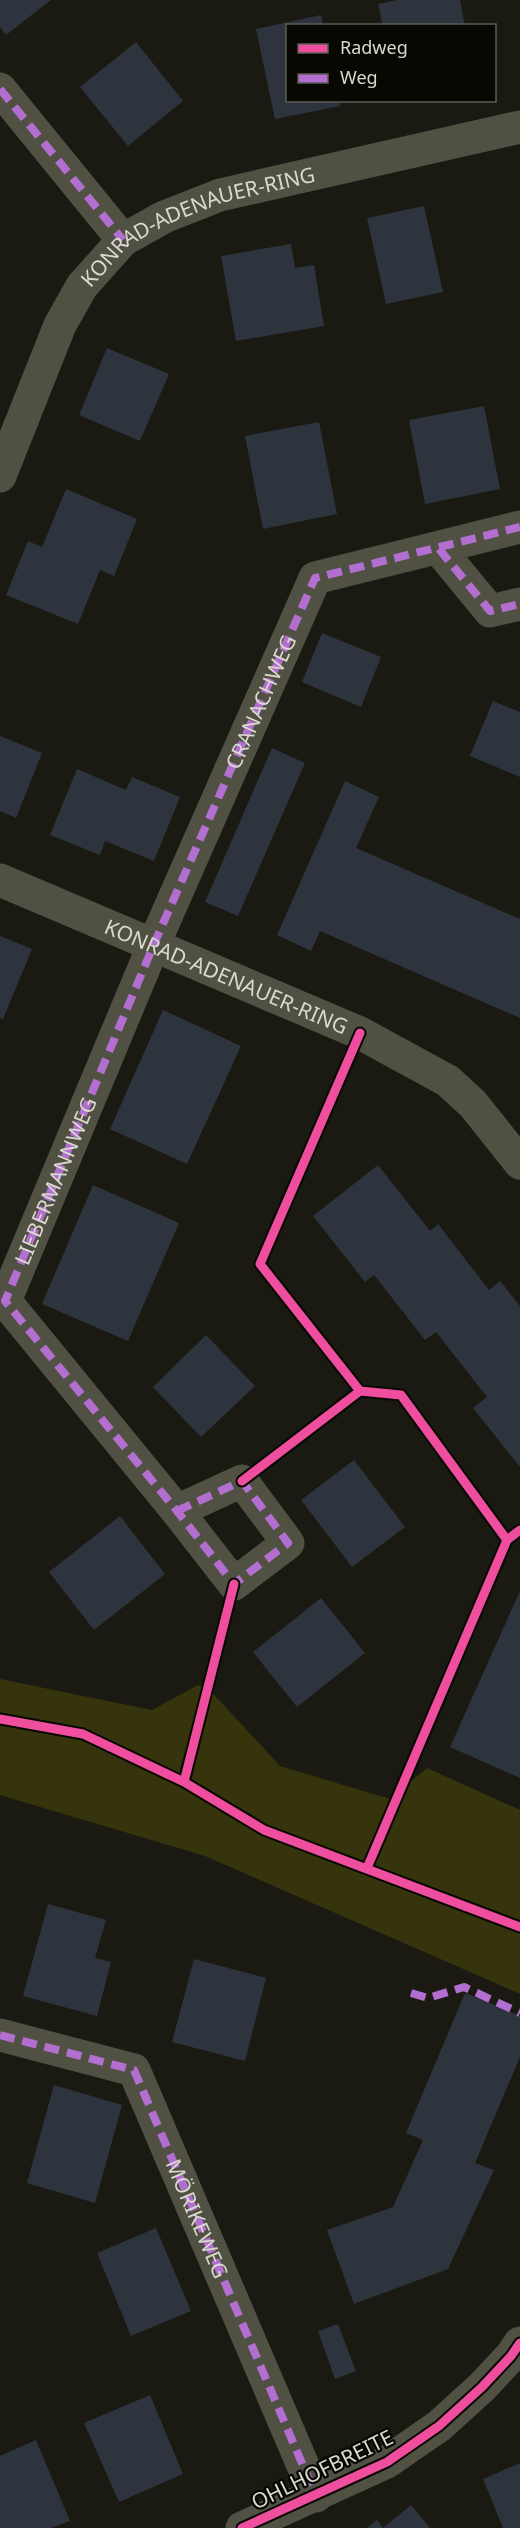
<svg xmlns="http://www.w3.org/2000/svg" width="520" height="2528" font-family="'Noto Sans',sans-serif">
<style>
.green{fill:#35340c}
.building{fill:#2e343d}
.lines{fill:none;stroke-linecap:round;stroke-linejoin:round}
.minor{stroke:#505043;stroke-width:33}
.quiet{stroke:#b36fd0;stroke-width:8;stroke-dasharray:15 8;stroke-linecap:butt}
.cycleway-casing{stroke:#080803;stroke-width:13}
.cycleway{stroke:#ef4d9e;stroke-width:9}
.labels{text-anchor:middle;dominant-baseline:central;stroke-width:4.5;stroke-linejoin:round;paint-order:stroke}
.street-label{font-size:21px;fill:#d9d9cf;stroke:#080803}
</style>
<rect width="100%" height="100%" fill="#1a1a12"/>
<!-- green -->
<path class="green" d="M0 1679 152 1710 198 1685 208 1688 280 1766 390 1799 427 1768 520 1810V1994L205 1856 0 1795Z"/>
<!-- building -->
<path class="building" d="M0 0H51L6 35 0 27Z
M397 0H460L465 26H383L378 4Z
M321 15 323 26H288V100H339L340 106 275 119 256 29Z
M136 42 183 101 128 146 80 87Z
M424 206 443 292 386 304 367 218Z
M291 244 295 268 314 265 324 326 236 341 221 256Z
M107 348 169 374 140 441 79 415Z
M484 406 500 489 425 504 409 420Z
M319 422 337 514 263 529 245 436Z
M66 489 137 519 114 576 100 570 78 624 6 595 28 541 42 547Z
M322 633 381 657 361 707 302 682Z
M493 701 520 712V777L470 756Z
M0 736 42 753 16 818 0 811Z
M272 748 305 763 238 916 205 902Z
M77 769 126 790 132 777 180 797 154 861 105 841 100 855 50 835Z
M345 781 379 797 356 848 520 919V1018L320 931 311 951 277 935Z
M0 936 32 949 3 1019 0 1018Z
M163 1010 241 1046 187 1164 110 1129Z
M378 1165 430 1231 438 1224 489 1290 500 1281 520 1306V1467L473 1408 487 1397 436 1332 425 1340 374 1275 365 1282 313 1216Z
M93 1185 179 1223 128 1341 42 1304Z
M206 1335 255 1386 201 1437 153 1387Z
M354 1460 405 1527 352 1567 301 1500Z
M120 1516 165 1574 94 1630 49 1572Z
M520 1591V1778L450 1747Z
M321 1598 365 1653 297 1707 253 1652Z
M48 1904 106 1920 95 1958 111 1962 97 2016 23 1996Z
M194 1959 266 1978 245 2061 172 2042Z
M465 1993 520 2016V2057L475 2163 494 2170 448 2269 354 2304 327 2230 393 2207 423 2140 406 2133Z
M54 2085 122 2105 95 2203 27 2183Z
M156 2228 191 2311 131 2336 97 2253Z
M338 2324 356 2371 335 2379 318 2331Z
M150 2395 183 2474 119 2502 84 2423Z
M36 2440 70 2521 51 2528H0V2456Z
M520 2463V2528H503L483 2479Z
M411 2505 430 2528H367L377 2520 383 2528Z"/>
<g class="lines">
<!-- minor -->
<g class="minor">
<path d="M0 89 123 240"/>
<path id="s1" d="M0 476 60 325 82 286 123 240 164 217 220 195 520 127"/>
<path d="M439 549 490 611 520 604"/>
<path id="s2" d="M0 880 360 1033 448 1081 473 1104 520 1163"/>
<path d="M177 1511 242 1481 288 1543 234 1584 177 1511 5 1301 154 944 315 578 520 527"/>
<path id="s3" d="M0 2035 134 2070 316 2496"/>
<path d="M242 2528 387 2462 439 2426 482 2387 511 2356 520 2343"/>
</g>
<!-- quiet -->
<g class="quiet">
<path d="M0 89 123 240"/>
<path d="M439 549 490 611 520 604"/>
<path id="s4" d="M177 1511 242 1481 288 1543 234 1584 177 1511 5 1301 154 944 315 578 520 527"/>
<path d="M411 1993 428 1998 464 1987 520 2013"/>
<path d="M0 2035 134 2070 316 2496"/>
</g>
<!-- cycleway casing -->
<g class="cycleway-casing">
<path id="cycleway" d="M360 1033 260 1264 360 1391 401 1395 507 1540
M242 1481 360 1391
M0 1719 83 1734 184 1782 264 1830 520 1927
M184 1782 234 1584
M367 1868 507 1540 520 1530
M242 2528 387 2462 439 2426 482 2387 511 2356 520 2343"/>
</g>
<!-- cycleway -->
<use href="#cycleway" class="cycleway"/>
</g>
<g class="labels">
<!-- street labels -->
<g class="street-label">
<text stroke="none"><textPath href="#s1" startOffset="342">KONRAD-ADENAUER-RING</textPath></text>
<text stroke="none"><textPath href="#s4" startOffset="1232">CRANACHWEG</textPath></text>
<text stroke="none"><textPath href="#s2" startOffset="246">KONRAD-ADENAUER-RING</textPath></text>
<text stroke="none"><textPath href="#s4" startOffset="711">LIEBERMANNWEG</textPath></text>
<text stroke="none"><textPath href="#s3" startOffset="300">MÖRIKEWEG</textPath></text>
<text transform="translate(322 2469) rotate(-26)">OHLHOFBREITE</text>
</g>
</g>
<!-- legend -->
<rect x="286" y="24" width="210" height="78" fill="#080803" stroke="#5c5c55" stroke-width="1.5"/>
<rect x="298" y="44" width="30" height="9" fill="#ef4d9e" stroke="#5c5c55" stroke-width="1.5"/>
<text x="340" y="54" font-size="18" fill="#d9d9cf">Radweg</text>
<rect x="298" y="74" width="30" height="9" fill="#b36fd0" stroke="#5c5c55" stroke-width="1.5"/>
<text x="340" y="84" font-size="18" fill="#d9d9cf">Weg</text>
</svg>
